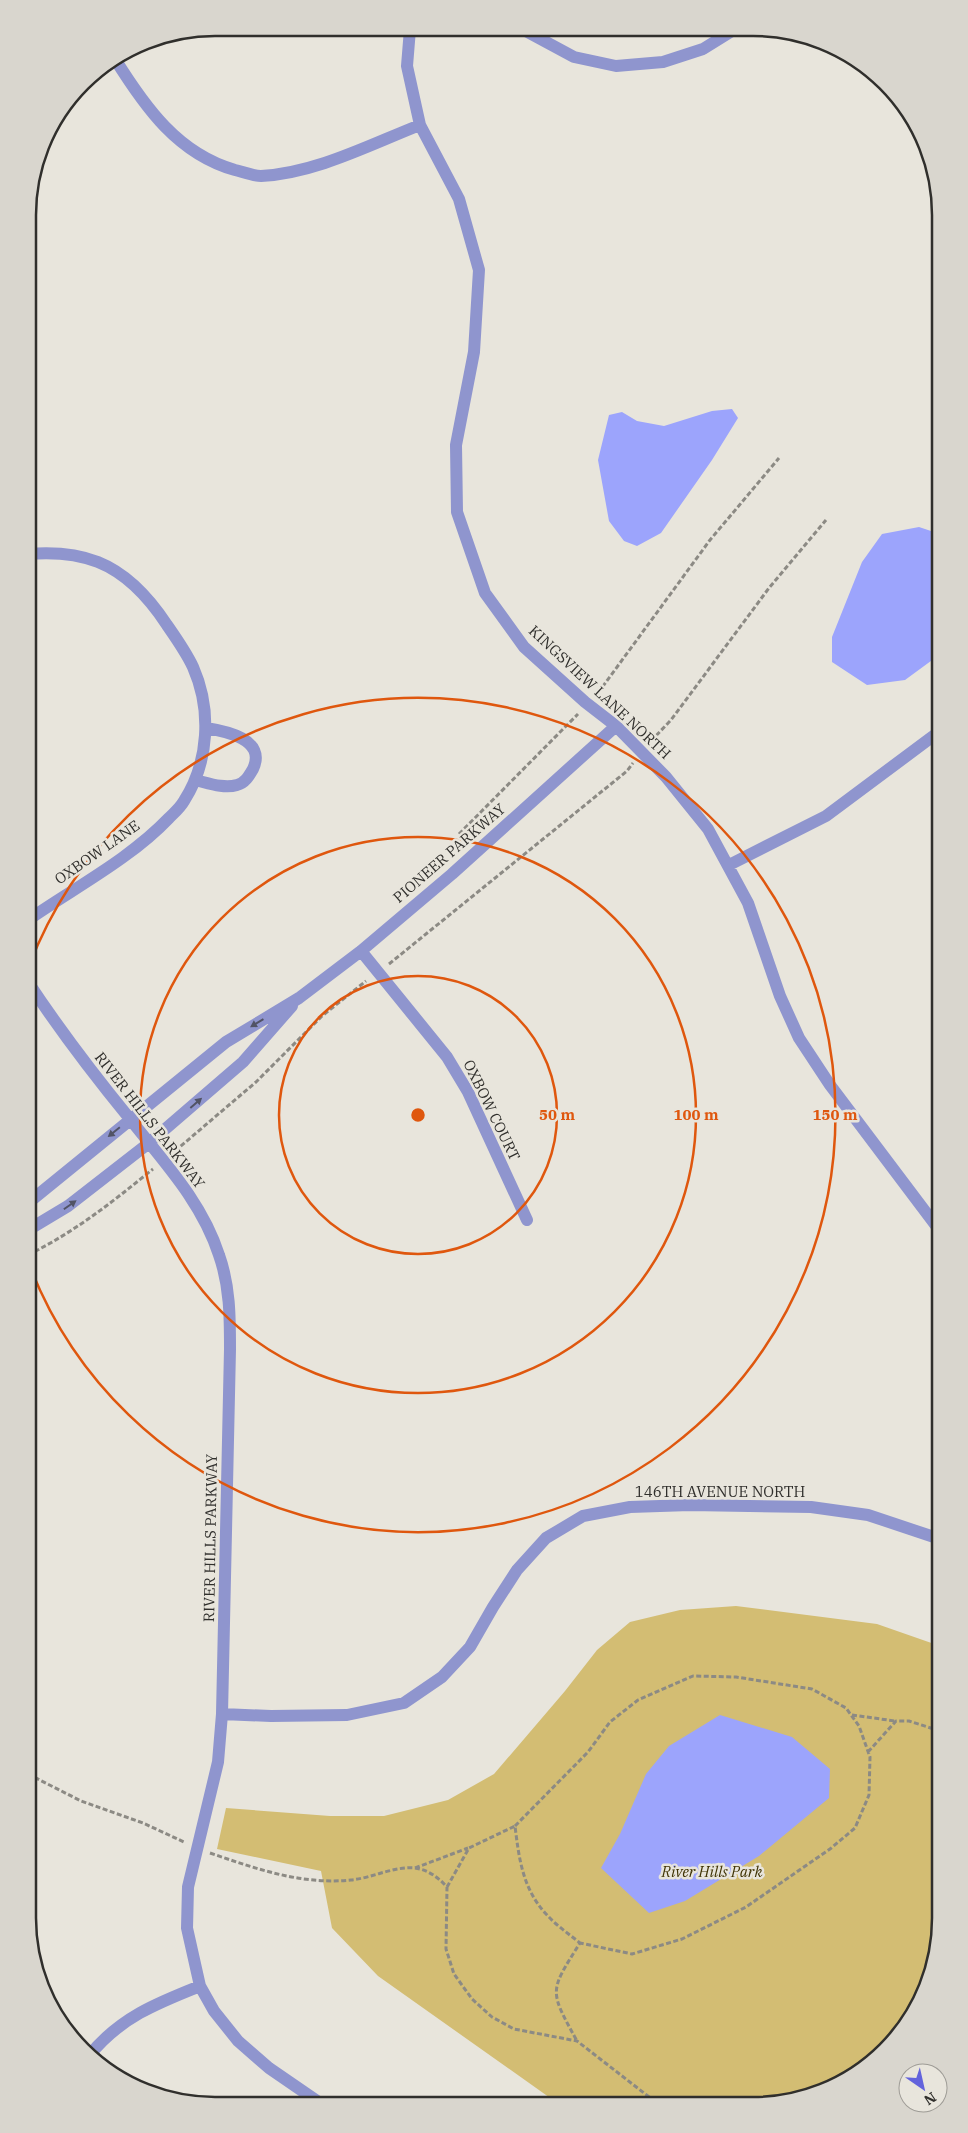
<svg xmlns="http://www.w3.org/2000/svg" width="968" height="2133" font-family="'IBM Plex Serif',serif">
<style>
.green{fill:#d3bd73}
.water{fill:#9ca4fc}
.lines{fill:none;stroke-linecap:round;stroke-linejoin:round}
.path{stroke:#8c8a84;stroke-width:3;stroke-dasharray:5 2.5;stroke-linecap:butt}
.minor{stroke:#8f95ce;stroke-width:12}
.oneway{fill:#515365}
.ring{fill:none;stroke:#df570e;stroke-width:2.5}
.labels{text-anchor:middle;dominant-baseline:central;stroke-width:5;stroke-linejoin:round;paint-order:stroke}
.street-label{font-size:15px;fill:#302f2c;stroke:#e8e5dc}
.park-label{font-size:15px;font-style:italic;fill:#3f3304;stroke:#e8e5dc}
.rim{fill:none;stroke:#302f2c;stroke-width:2.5}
.centre{fill:#df570e;stroke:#e8e5dc;stroke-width:2.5}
.ring-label{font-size:15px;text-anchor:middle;font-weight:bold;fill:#df570e;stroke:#e8e5dc;stroke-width:5;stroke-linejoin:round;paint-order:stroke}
</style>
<rect width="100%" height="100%" fill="#e8e5dc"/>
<!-- green -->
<path class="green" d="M736 1606 877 1624 940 1646V1930L926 1989 902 2032 857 2074 802 2099 553 2100 378 1976 332 1928 321 1871 217 1849 226 1808 330 1816H384L448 1800 494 1774 565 1691 597 1650 630 1622 680 1610Z"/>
<!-- water -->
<path class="water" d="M732 409 738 418 712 460 661 533 637 546 624 541 609 521 598 460 609 415 622 412 637 421 664 426 712 411Z
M919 527 937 533 940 539V648L935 658 905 680 867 685 832 662V637L862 562 882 534Z
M720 1715 792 1737 830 1769 829 1798 759 1856 685 1901 649 1913 601 1868 620 1834 646 1774 669 1746Z"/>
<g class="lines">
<!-- path -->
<path class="path" d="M598 693 710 540 779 458
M651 741 671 720 769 588 826 520
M459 834 578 714
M389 964 627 771 633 763
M175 1151 256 1082 322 1016 366 981
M28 1255C76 1231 111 1203 153 1169
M852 1715 895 1721
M868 1752 896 1721H909L940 1731
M28 1774 81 1801 143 1823 184 1842
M515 1826 588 1752 610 1722 638 1700 693 1676 736 1677 812 1689 846 1708 859 1726 870 1757 869 1795 855 1828 830 1849 746 1907 682 1939 632 1954 580 1943
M210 1853C257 1869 301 1885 351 1880 372 1878 394 1866 415 1868 428 1870 438 1877 447 1887L446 1949 454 1974 472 1999 492 2017 514 2029 577 2041 653 2100
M415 1868 468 1848
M447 1887 469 1848 515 1826C519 1859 523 1890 547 1915 557 1926 569 1934 580 1943 549 1992 549 1990 577 2041"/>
<!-- minor -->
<path class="minor" d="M410 29 407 66 420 125 459 199 479 270 474 352 456 445 457 512 485 593 524 647 585 702 616 726 666 777 708 829 748 903 780 996 799 1038 830 1085 940 1231
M522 29 574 57 616 66 663 62 703 49 732 31
M115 59C145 107 178 154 235 170 243 172 253 176 261 176 316 173 369 145 420 125
M195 780C208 783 224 789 237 785 245 783 249 776 253 769 267 739 225 731 206 728
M729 865 826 816 940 731
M28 920C74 888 130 859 169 818 174 813 180 808 184 801 209 762 212 710 193 667 186 652 176 638 167 625 150 599 128 574 98 562 75 553 52 552 28 554
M361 951 447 1057 468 1092 527 1220
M28 982C59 1029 94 1075 130 1119 164 1162 202 1202 219 1255 230 1286 230 1317 230 1349L222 1714 218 1762 188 1887 187 1928 200 1986 214 2011 238 2041 269 2068 317 2101
M28 1203 226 1042 299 998 361 951 452 874 616 726
M28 1230 68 1206 149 1143 243 1062 292 1006
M222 1714 271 1716 347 1715 404 1703 442 1677 470 1647 493 1607 517 1570 546 1538 583 1516 630 1507 690 1505 811 1507 868 1515 940 1539
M89 2056C119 2018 157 2003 200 1986"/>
</g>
<!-- one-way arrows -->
<defs><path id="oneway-solid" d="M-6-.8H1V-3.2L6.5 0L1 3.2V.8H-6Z" transform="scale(1.25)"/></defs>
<g class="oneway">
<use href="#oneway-solid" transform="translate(257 1023) rotate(149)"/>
<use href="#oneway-solid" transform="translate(196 1103) rotate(-41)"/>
<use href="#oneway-solid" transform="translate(114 1132) rotate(141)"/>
<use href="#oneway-solid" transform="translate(70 1205) rotate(-35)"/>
</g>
<!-- distance rings -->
<g class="ring">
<circle cx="418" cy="1115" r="139"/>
<circle cx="418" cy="1115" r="278"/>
<path d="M29 966A417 417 0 1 1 29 1264"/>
</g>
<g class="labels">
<!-- street labels -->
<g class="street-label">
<text transform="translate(600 692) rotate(43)">KINGSVIEW LANE NORTH</text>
<text transform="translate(97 852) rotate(-35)">OXBOW LANE</text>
<text transform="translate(449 853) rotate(-41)">PIONEER PARKWAY</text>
<text transform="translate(492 1110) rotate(64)">OXBOW COURT</text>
<text transform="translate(150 1120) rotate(52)">RIVER HILLS PARKWAY</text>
<text x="720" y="1491">146TH AVENUE NORTH</text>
<text transform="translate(210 1538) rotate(-89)">RIVER HILLS PARKWAY</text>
</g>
<!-- park labels -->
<g class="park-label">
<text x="712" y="1871">River Hills Park</text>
</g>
</g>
<!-- crop -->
<path d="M0 0H968V2133H0ZM215 36H753A179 179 0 0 1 932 215V1918A179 179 0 0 1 753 2097H215A179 179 0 0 1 36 1918V215A179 179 0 0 1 215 36Z" fill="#d9d6ce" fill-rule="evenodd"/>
<path class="rim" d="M215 36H753A179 179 0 0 1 932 215V1918A179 179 0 0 1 753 2097H215A179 179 0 0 1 36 1918V215A179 179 0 0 1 215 36Z"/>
<circle cx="418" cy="1115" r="8" class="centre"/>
<g class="ring-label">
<text x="557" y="1120">50 m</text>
<text x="696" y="1120">100 m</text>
<text x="835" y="1120">150 m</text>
</g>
<!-- north arrow -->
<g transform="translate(923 2088) rotate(146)"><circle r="24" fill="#e8e5dc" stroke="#9e9c96"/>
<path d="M0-4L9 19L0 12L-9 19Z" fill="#6363dc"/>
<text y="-8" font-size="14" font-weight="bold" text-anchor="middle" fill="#302f2c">N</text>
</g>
</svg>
